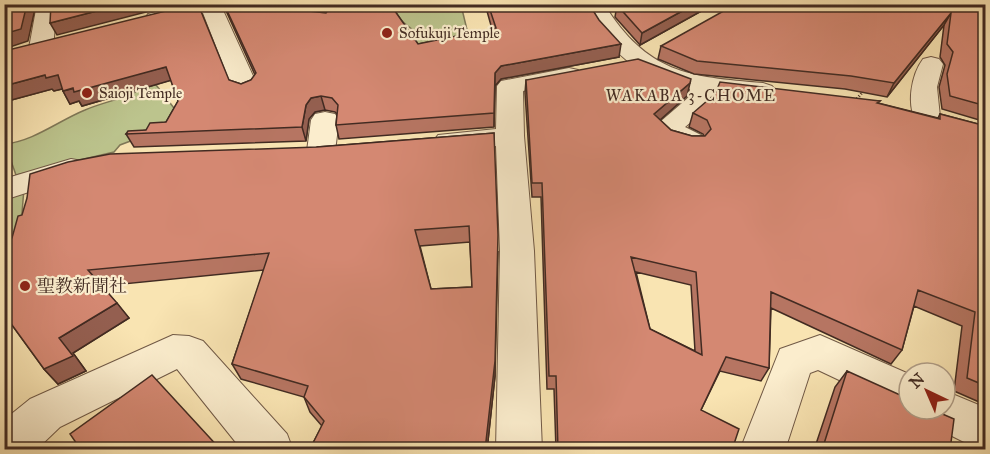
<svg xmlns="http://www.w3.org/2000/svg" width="990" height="454" font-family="'IM FELL Great Primer','Noto Serif JP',serif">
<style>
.green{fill:#bcc48d;stroke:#7f7858;stroke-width:1.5}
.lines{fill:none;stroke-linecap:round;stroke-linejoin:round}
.minor-casing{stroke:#705946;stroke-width:2}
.path{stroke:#422b22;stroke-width:3;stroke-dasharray:1 2;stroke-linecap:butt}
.minor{fill:#fbedcd;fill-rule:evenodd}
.wall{fill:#b67562;stroke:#422b22;stroke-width:1.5;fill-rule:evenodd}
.shaded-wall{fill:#945f50;stroke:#422b22;stroke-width:1.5}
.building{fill:#d48872;stroke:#422b22;stroke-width:1.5;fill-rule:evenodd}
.poi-dot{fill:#8f2418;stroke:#fbedcd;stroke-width:2}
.labels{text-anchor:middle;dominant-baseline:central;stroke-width:4.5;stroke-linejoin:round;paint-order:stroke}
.far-poi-label{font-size:15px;fill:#422b22;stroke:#fbedcd;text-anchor:start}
.far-neighbourhood-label{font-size:16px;letter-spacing:1.5px;fill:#422b22;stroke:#fbedcd}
.poi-label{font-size:18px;fill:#422b22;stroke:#fbedcd;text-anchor:start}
</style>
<rect width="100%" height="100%" fill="#f9e4b2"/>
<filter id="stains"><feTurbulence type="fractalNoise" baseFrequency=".00333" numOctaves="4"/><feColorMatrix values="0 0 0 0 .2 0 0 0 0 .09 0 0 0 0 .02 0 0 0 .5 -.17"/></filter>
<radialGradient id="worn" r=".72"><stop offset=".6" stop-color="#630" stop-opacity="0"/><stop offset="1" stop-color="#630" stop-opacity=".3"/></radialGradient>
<!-- green -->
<path class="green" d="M371 5H461L469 38 334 71 345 50 414 31 388 10Z
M153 81 184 121 120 145 114 152 16 175 5 144C34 141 58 121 85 110 108 100 133 98 153 81Z
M24 188 19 251 5 255V195Z"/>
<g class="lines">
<!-- minor casing -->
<g class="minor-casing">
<path id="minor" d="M37 4H57L53 48 49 53 41 55 33 53 29 48Z
M188 4H225L222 8 258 87 254 92 245 95 236 92 232 87 203 13 156 25 148 24 145 19 148 14Z
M296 4H318L331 18 328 23C313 26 304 16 296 4Z
M583 4H604C647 73 688 77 763 83L772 86 776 91 772 96 763 99 715 94 710 106 685 127 701 135 705 141 701 147C685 151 663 142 653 128L689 97 690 89C636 77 610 52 583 4Z
M931 57 939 59 943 64 937 87 940 117 937 123 927 125 917 123C906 106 911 75 923 59Z
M569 68 578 70 581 75 578 80 523 91 524 136 534 251 542 450H496L500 251 496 146 448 150 438 147 434 141 438 135 496 129 497 86 501 81Z
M325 112 335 114 339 120 335 151 331 157 321 160 311 157 307 151 311 120 315 114Z
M71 159 82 161 86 168 82 175 4 200V179Z
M173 335 189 336 203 341 287 434 293 450H242L177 369 60 427 36 450H4V420L30 399Z
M820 335 909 374V409H945V391L986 408V450L970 445 926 423 920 409 909 413 818 370 810 373 785 450H740L780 349Z"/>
</g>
<!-- path -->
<path class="path" d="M855 101 866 88"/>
<!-- minor -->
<use href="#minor" class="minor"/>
</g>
<!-- wall -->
<path class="wall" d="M223 4H301L309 11 326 13 327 11 321 4H390L418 44 492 29 485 4H589L619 57 501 79 495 86 494 127 339 139 336 125 337 114 335 112 325 110 315 112 309 119 306 141 134 147 126 134 146 130 166 122 178 101 171 80 82 106 79 101 70 104 62 89 54 91 52 89 4 102V51L229 80 241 84 251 80 255 75Z
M714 4 640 45 615 17 617 5Z
M986 4V122L942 109 939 87 945 65 940 57 944 25 887 97 845 89 694 74 658 59 661 46Z
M526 80 687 96 660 120 671 130 692 136H704L703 134 689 127 693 113 880 101 878 103 938 118 940 114 986 126V405L954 391 962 326 914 306 902 350 891 364 771 308 769 368 761 381 720 371 701 410 732 450H556L554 389H547L541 197H532L525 93ZM636 272 691 285 695 351 650 329Z
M494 133 495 376 487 450H315L312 445 322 426 310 412 304 397 241 379 232 364 264 270 102 286 129 318 73 353 86 371 58 384 44 369 4 314 317 147ZM470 242 472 287 431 289 420 246Z
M847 371 950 450H814L835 387Z"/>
<!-- shaded-wall -->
<path class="shaded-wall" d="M27 4H36L28 41 4 49V34Z
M124 4H177L57 35 50 23Z
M695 4H714L640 45 642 33Z
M951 13 944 25 887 97 894 83Z
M621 44 619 57 501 79 495 86 494 127 495 73 501 66Z
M166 67 172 80 82 106 79 101 70 104 63 91Z
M45 75H58L66 88 54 91 52 89 4 102V86Z
M690 83 687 96 651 128 654 114Z
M321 96 325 110 315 112 309 119 306 141 302 127 306 105 311 98Z
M498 251 495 376 487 450H485Z
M117 303 129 318 73 353 86 371 58 384 44 369 59 338Z"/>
<!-- building -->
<path class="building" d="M4 4H27L21 29 4 34Z
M51 4H124L50 23Z
M194 4H198L229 80 241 84 251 80 256 73 224 4H301L309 11 326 13 331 6 330 4H390L418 44 496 28 488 4H589L599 20 621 44 501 66 495 73 494 113 336 125 338 105 332 98 321 96 311 98 306 105 302 127 126 134 128 131 146 130 150 123 166 122 178 101 166 67 74 92 73 88 63 91 58 75 46 78 45 75 4 86V51Z
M620 4H695L642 33 617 5Z
M736 4H986V106L950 96 947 74 953 52 947 44 951 13 894 83 851 76 697 61 661 46Z
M638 59 691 79 690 83 654 114 671 130 692 136H705L711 129 707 120 693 113 715 94 720 82 880 101 877 103 940 119V114L986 126V386L967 378 975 312 918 290 902 350 771 292 769 368 726 357 701 410 739 429 732 450H558L556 376H549L542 183H532L526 80ZM631 257 696 272 702 355 650 329Z
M494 133 498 235 495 361 485 450H318L312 445 324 421 304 397 308 386 232 364 269 253 88 270 117 303 59 338 73 356 44 369 4 314V240L12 238 18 216 22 215 27 198 30 174 68 162 110 154 317 147ZM469 226 472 287 431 289 415 230Z
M847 371 909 399V409H931L954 419 950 450H822Z
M152 375 221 450H81L70 434Z"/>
<!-- markers -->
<g class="poi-dot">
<circle cx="387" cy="33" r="6"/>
<circle cx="87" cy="93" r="6"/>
<circle cx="25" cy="286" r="6"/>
</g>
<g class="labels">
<!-- far-poi labels -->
<g class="far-poi-label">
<text x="399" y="33">Sofukuji Temple</text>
<text x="99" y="93">Saioji Temple</text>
</g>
<!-- far-neighbourhood labels -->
<g class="far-neighbourhood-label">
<text x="691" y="95">WAKABA 3-CHOME</text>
</g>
<!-- poi labels -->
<g class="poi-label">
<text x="37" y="286">聖教新聞社</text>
</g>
</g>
<!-- margin -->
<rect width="990" height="454" fill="none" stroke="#f9e4b2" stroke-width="24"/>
<rect x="6" y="6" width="978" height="442" fill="none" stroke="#422b22" stroke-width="3"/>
<rect x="12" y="12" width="966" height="430" fill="none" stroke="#422b22" stroke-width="1.5"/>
<!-- north arrow -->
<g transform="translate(927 391) rotate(316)"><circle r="28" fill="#fbedcd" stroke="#b19f89" stroke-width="1.5"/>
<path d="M0-4.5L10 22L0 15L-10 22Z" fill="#8f2418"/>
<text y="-9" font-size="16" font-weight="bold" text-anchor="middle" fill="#422b22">N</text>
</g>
<rect width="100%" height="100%" filter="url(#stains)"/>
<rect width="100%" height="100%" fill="url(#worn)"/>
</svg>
